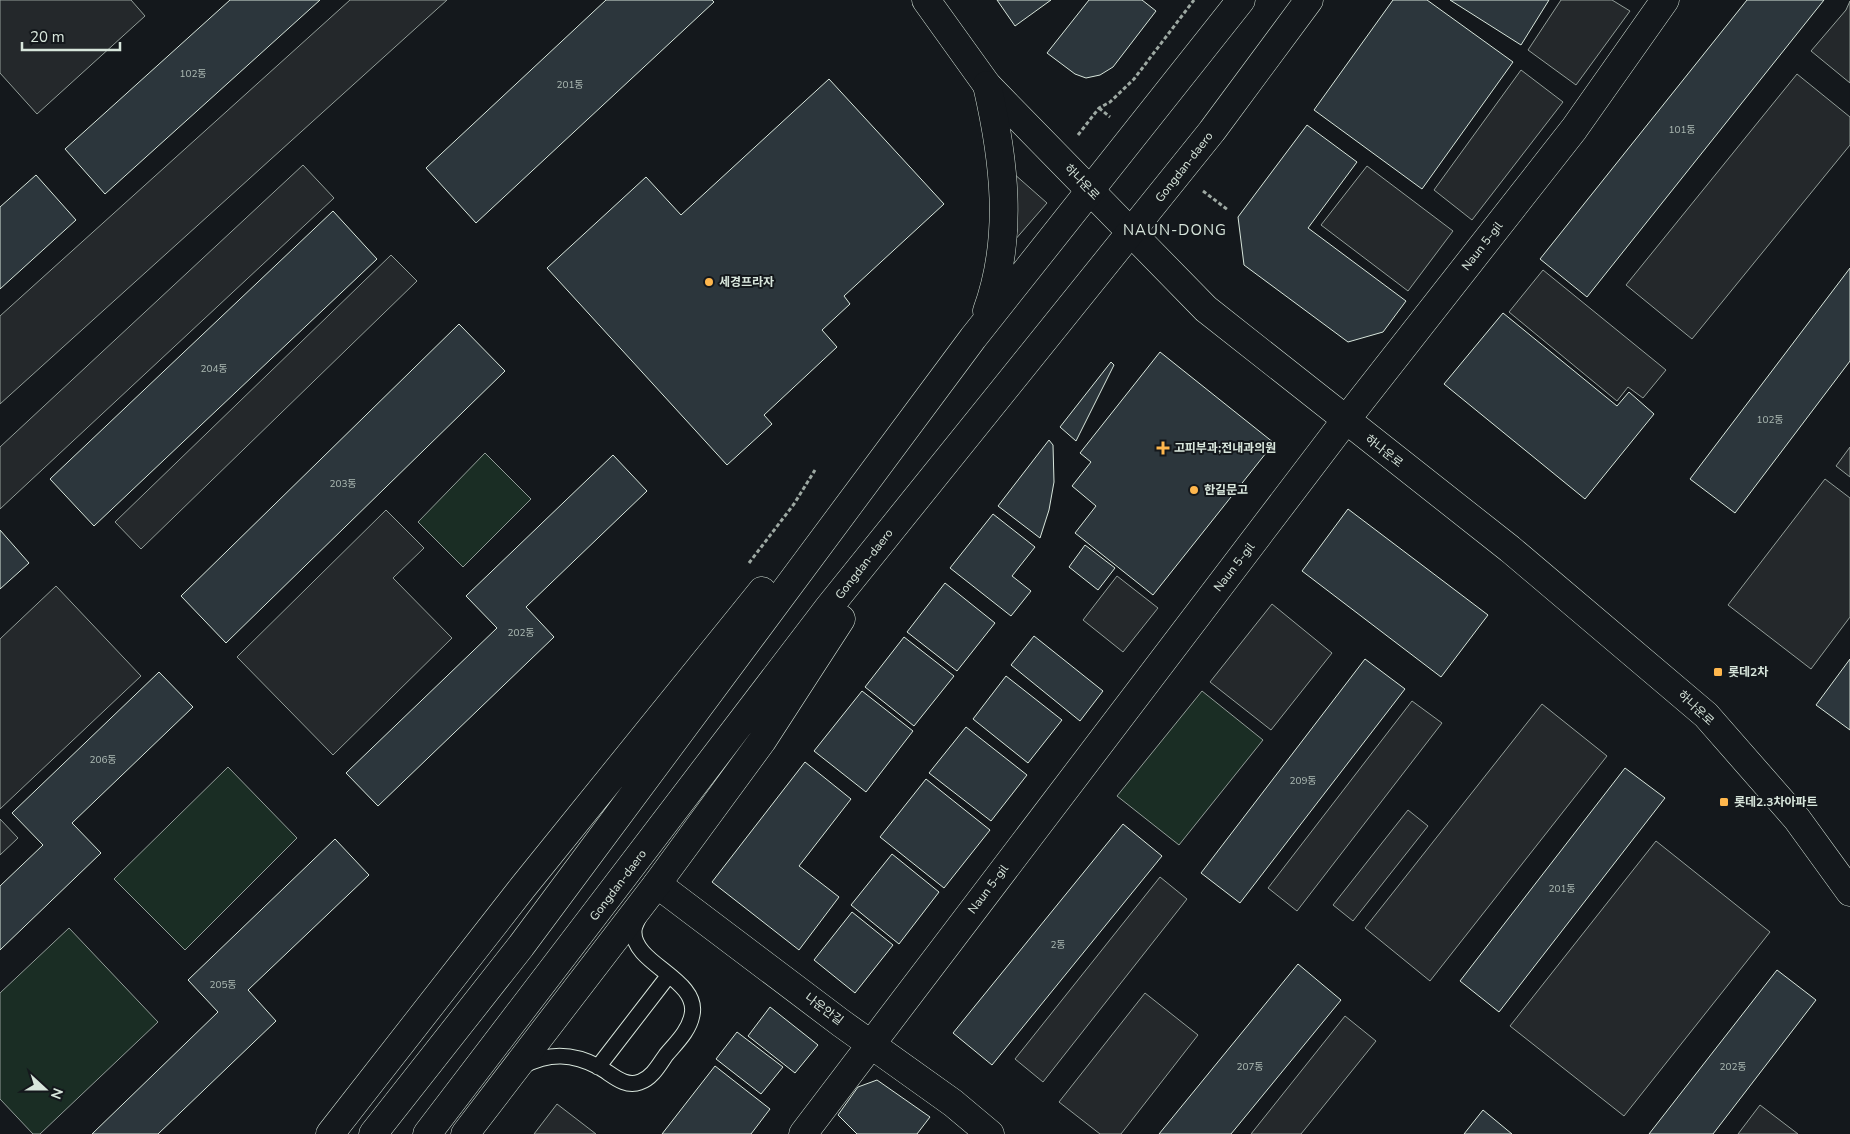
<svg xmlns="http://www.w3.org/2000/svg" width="1850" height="1134" font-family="'Nunito Sans','Noto Sans KR',sans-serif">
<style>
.green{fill:#1a2d24;stroke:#939e99}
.parking{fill:#24282b;stroke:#939e99}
.building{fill:#2c363c;stroke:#d8e6dc}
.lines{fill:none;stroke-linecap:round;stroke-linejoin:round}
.lane-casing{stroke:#d8e6dc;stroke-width:17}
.street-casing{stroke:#d8e6dc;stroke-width:29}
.secondary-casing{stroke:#d8e6dc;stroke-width:29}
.path{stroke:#9da8a2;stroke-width:3;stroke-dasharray:4 2.5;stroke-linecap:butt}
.lane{stroke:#14181c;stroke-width:15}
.street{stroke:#14181c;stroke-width:28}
.secondary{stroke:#14181c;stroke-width:28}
.poi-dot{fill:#ffb74d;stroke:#14181c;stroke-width:2}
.labels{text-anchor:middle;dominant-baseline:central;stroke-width:4;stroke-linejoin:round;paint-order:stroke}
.number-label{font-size:10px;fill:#adbab4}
.street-label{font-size:12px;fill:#d8e6dc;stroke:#14181c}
.poi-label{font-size:12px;font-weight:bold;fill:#d8e6dc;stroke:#14181c;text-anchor:start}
.quarter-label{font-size:15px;letter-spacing:1px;fill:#d8e6dc;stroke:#14181c}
</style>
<rect width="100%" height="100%" fill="#14181c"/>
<!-- green -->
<path class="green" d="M485 453 531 499 463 567 418 522Z
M1202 691 1263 740 1179 845 1117 796Z
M228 767 297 838 185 950 114 879Z
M69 928 158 1022 40 1134H33L0 1099V993Z"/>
<!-- parking -->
<path class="parking" d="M0 0H131L145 16 37 114 0 73Z
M350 0H447L0 404V316Z
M1561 0H1612L1630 11 1576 85 1528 50Z
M1850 1V83L1811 51 1846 10Z
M1521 70 1563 102 1472 220 1434 190Z
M1797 74 1850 117V145L1692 339 1626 285Z
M303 165 334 198 0 509V447Z
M1367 166 1453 231 1408 291 1321 225Z
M1013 173 1047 203 1014 241Z
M391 255 417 281 141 549 115 522Z
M1543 270 1666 370 1643 398 1628 387 1617 401 1509 312Z
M1850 447V477L1836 466Z
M1825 479 1850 498V617L1811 669 1728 605Z
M386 510 424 548 393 578 452 638 333 755 237 657Z
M1117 576 1158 608 1123 652 1083 620Z
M56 586 141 676 0 809V639Z
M1272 604 1332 653 1271 730 1210 682Z
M1412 701 1442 723 1297 911 1268 888Z
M1542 704 1607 756 1430 981 1365 928Z
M1408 810 1428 826 1353 921 1333 905Z
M0 819 18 838 0 855Z
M1656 841 1770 932 1624 1116 1510 1026Z
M1160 877 1187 899 1043 1082 1015 1059Z
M1145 993 1198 1035 1121 1134H1100L1059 1102Z
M1345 1016 1376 1041 1301 1134H1251Z
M557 1104 596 1134H534Z
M1760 1105 1798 1134H1738Z"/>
<!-- building -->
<path class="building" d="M230 0H320L105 194 65 149Z
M606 0H712L714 2 476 223 426 168Z
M997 0H1051L1015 26Z
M1089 0H1142L1156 11 1113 67 1100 75 1086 78 1075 74 1047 53Z
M1393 0H1427L1513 62 1422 189 1314 110Z
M1450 0H1549L1521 45Z
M1747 0H1824L1587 297 1540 259Z
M829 79 944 204 844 296 850 304 822 330 837 347 764 415 772 424 727 465 547 268 646 177 681 215Z
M1307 125 1357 162 1308 228 1406 301 1383 332 1348 342 1244 265 1238 217Z
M36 175 76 220 0 289V207Z
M333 211 377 259 94 526 50 479Z
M1850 268V361L1735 513 1690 479Z
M1503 313 1617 406 1629 392 1654 414 1585 499 1444 384Z
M459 324 505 371 226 643 181 596Z
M1160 352 1274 443 1153 595 1075 533 1096 506 1072 486 1091 462 1080 453Z
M1111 362 1114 365 1076 441 1060 427Z
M1049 440 1053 445 1054 482 1049 510 1040 538 998 506Z
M613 455 647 491 526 607 554 637 378 806 346 773 497 628 466 596Z
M1348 509 1488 615 1441 677 1302 571Z
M993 514 1035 547 1012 576 1031 591 1011 616 950 568Z
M0 530 29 563 0 589Z
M1085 545 1115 568 1098 590 1069 567Z
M945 583 995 623 957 671 907 632Z
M1034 636 1103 691 1080 721 1011 665Z
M904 637 954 676 914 726 865 687Z
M1365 659 1405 689 1240 903 1201 873Z
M1850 659V730L1816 705Z
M159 672 193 707 72 823 101 853 0 950V886L43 845 12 813Z
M1006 676 1062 720 1028 763 973 719Z
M862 691 913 731 866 792 814 751Z
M966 727 1027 775 991 821 929 773Z
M805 762 851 799 799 866 839 897 799 950 712 882Z
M1625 768 1665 798 1499 1012 1460 981Z
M926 779 990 830 944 888 880 837Z
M1123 824 1162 856 992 1065 953 1033Z
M335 839 369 875 248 990 276 1021 158 1134H92L218 1012 188 980Z
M892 854 939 892 899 944 851 905Z
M852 912 893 945 855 993 814 960Z
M1298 964 1341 1000 1231 1134H1159Z
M1777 970 1816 1000 1713 1134H1649Z
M770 1007 818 1045 795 1073 748 1036Z
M737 1032 783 1067 761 1094 716 1059Z
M715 1066 770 1109 751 1134H662Z
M877 1080 930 1117 917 1134H857L838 1115 858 1087Z
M1483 1110 1512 1134H1464Z"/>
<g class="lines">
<!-- lane casing -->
<g class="lane-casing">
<path id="lane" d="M523 1066C549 1052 573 1053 599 1067 612 1074 624 1088 640 1082 652 1078 659 1065 666 1055 676 1043 689 1031 692 1015 700 979 632 964 634 931 634 927 637 921 639 917
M598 1067 669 975"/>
</g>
<!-- street casing -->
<g class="street-casing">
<path id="street" d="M926 0 987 85 1206 309 1510 549 1706 715 1797 819 1850 892
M657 884 841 1023 953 1103 990 1134
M803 1134 1345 421 1574 129 1665 0"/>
</g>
<!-- secondary casing -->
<g class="secondary-casing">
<path id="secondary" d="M987 85C1004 159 1014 237 987 311
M330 1134 523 887 762 591
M373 1134 521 946 973 338 1241 0
M427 1134 829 607 1212 131 1309 0
M465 1134 657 884 762 741 841 619"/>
</g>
<!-- path -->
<path class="path" d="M1099 108 1110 117
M1078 135 1099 108 1110 102 1134 79 1194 0
M1203 191 1228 210
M749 563 794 504 815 470"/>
<!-- lane -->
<use href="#lane" class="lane"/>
<!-- street -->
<use href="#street" class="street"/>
<!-- secondary -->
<use href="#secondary" class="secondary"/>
</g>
<!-- markers -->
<g class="poi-dot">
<circle cx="709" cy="282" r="5"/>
<path d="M1160.5 440.5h5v5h5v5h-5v5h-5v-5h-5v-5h5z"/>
<circle cx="1194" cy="490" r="5"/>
<rect x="1713" y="667" width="10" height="10" rx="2.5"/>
<rect x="1719" y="797" width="10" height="10" rx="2.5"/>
</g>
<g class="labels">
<!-- number labels -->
<g class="number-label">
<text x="193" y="74">102동</text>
<text x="570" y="85">201동</text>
<text x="1682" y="130">101동</text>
<text x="214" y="369">204동</text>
<text x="1770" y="420">102동</text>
<text x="343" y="484">203동</text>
<text x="521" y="633">202동</text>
<text x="103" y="760">206동</text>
<text x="1303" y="781">209동</text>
<text x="1562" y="889">201동</text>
<text x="1058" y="945">2동</text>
<text x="223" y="985">205동</text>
<text x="1250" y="1067">207동</text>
<text x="1733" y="1067">202동</text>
</g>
<!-- street labels -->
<g class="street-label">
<text transform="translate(1184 167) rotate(-52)">Gongdan-daero</text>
<text transform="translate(1082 182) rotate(46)">하나운로</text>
<text transform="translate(1482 246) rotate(-52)">Naun 5-gil</text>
<text transform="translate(1384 451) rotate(38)">하나운로</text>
<text transform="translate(864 564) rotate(-52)">Gongdan-daero</text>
<text transform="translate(1234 567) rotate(-52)">Naun 5-gil</text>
<text transform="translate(1696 708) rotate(43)">하나운로</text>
<text transform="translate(618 885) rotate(-53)">Gongdan-daero</text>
<text transform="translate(988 889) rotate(-53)">Naun 5-gil</text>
<text transform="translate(824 1009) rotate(37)">나운안길</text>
</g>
<!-- poi labels -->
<g class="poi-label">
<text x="719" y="282">세경프라자</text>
<text x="1174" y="448">고피부과;전내과의원</text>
<text x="1204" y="490">한길문고</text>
<text x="1728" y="672">롯데2차</text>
<text x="1734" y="802">롯데2.3차아파트</text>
</g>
<!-- quarter labels -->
<g class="quarter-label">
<text x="1175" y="230">NAUN-DONG</text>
</g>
</g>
<!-- north arrow -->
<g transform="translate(45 1089) rotate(111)" stroke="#14181c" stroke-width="4" paint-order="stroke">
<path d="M0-4L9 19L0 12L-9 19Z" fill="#d8e6dc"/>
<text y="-8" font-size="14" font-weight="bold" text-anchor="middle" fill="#d8e6dc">N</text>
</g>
<!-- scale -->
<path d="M22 42v8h98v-8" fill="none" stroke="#d8e6dc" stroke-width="2.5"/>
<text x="30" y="42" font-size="15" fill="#d8e6dc" stroke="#14181c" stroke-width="4" paint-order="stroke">20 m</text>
</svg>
